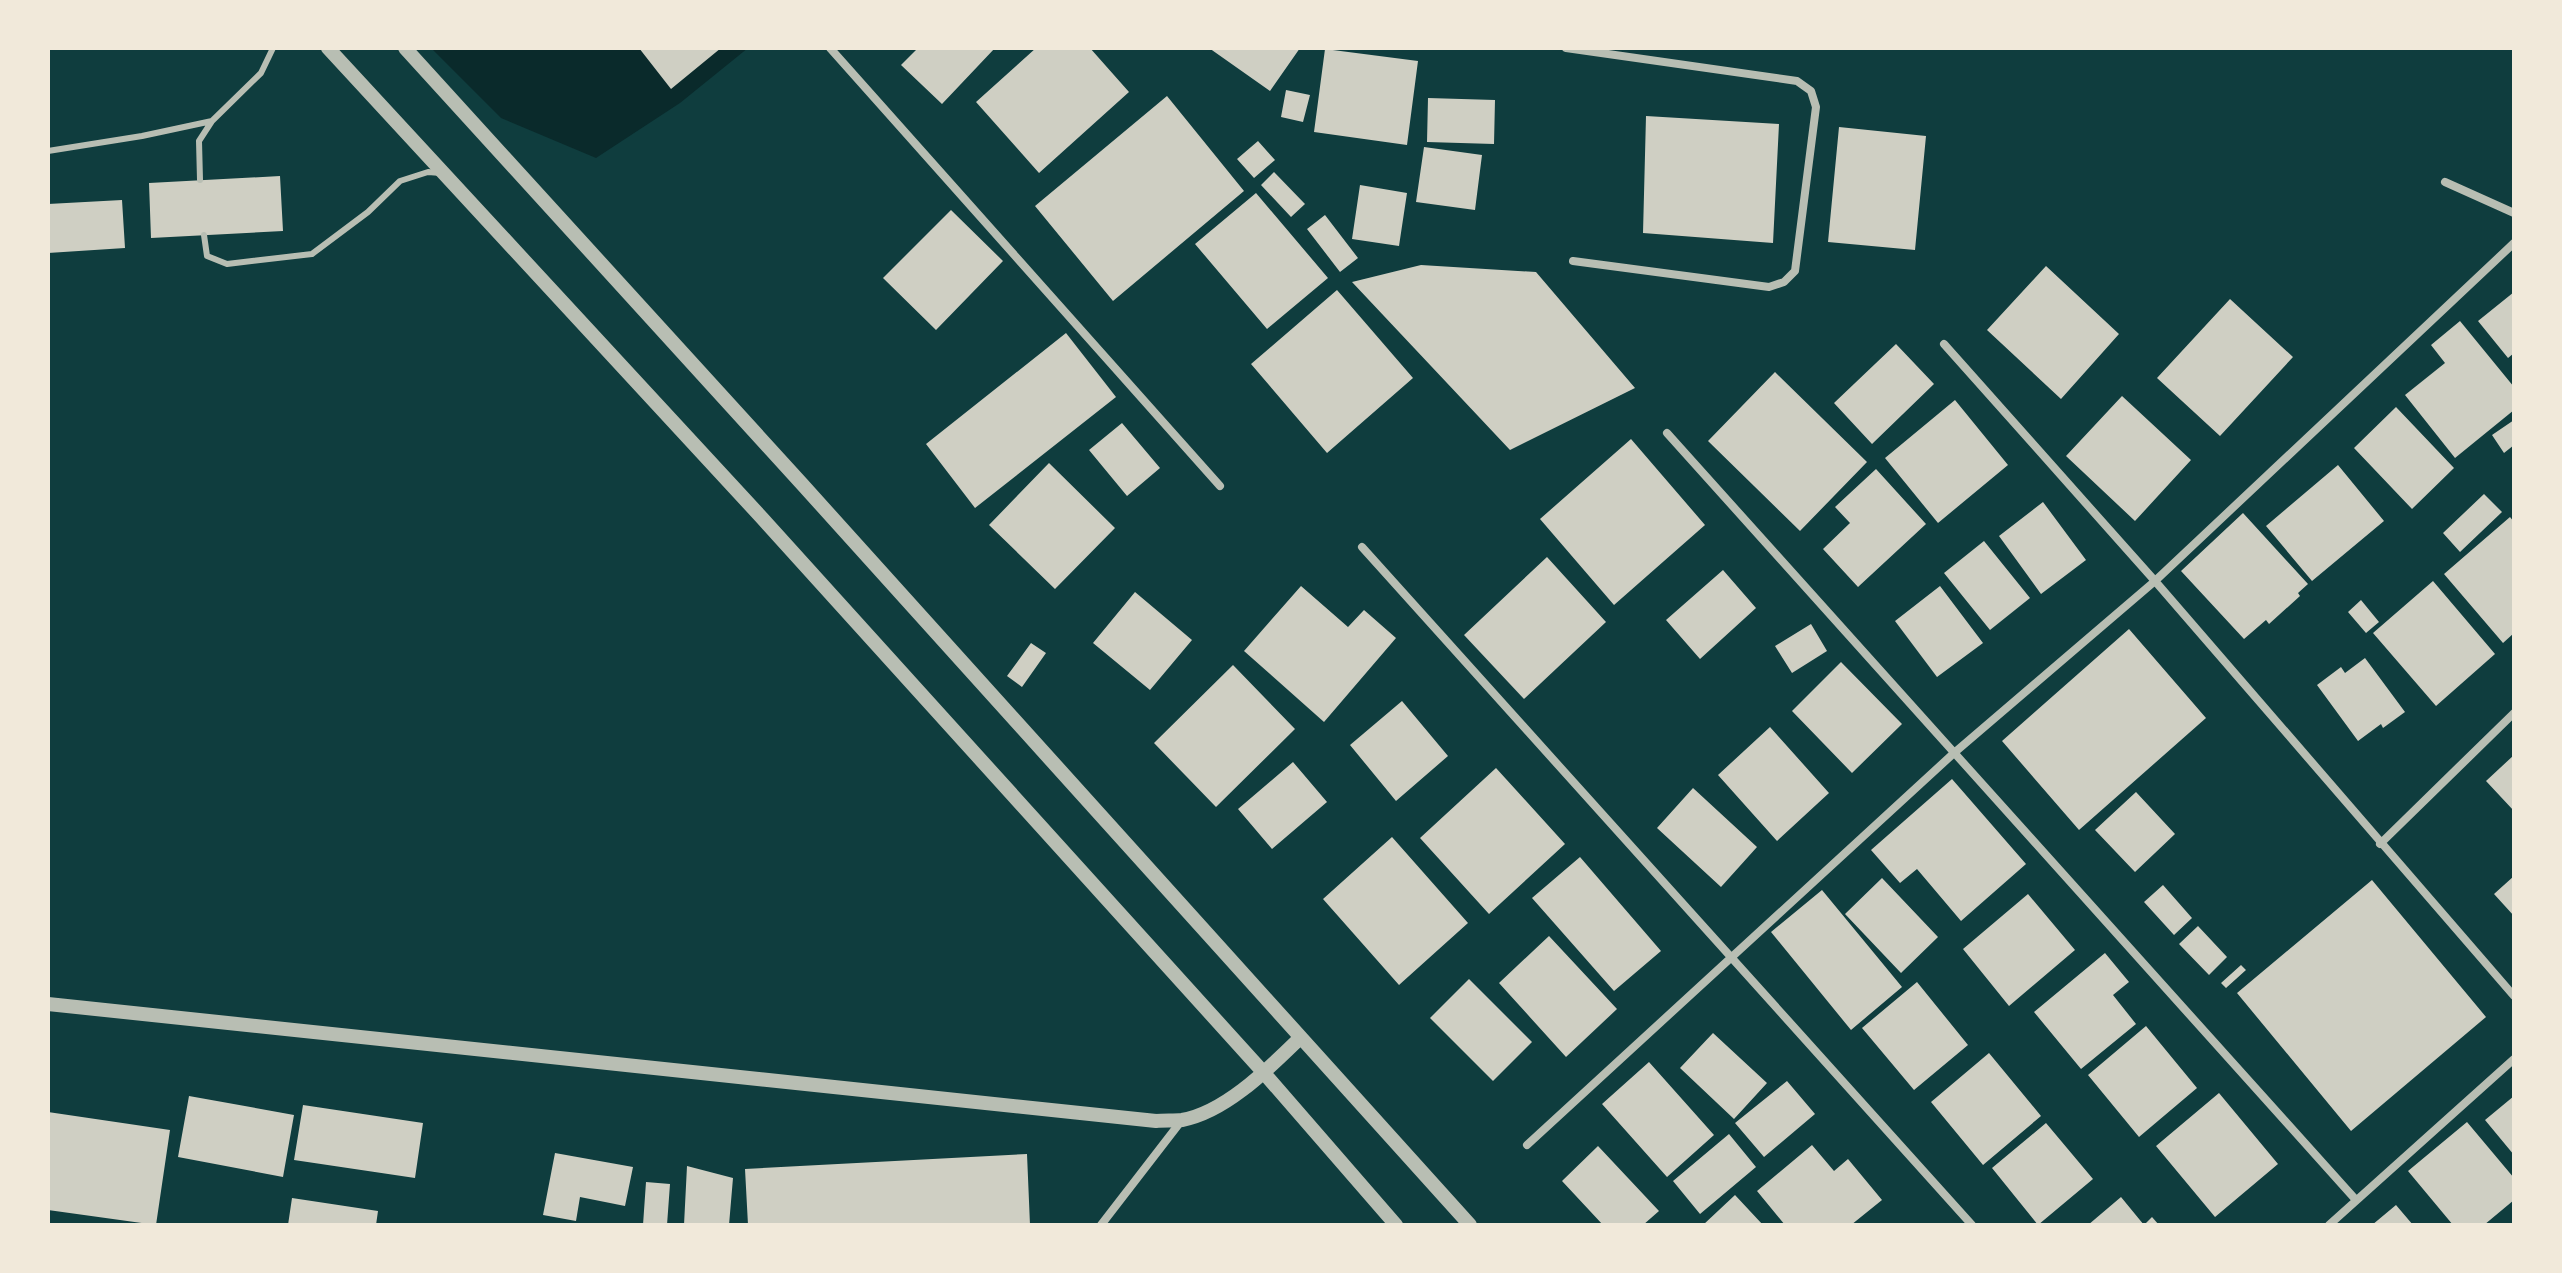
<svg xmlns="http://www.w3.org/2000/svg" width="2562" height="1273" font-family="'DejaVu Sans',sans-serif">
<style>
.water{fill:#0a2a2b}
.building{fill:#cfcfc3}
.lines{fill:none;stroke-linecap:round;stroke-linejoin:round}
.service{stroke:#b8beb3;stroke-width:6}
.minor{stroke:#b8beb3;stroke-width:8}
.tertiary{stroke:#b8beb3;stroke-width:14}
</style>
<rect width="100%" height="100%" fill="#0f3d3e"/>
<!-- water -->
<path class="water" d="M431 48H748L680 103 596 158 501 118Z"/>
<!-- building -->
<path class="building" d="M639 48H721L671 89Z
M918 48H995L942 104 901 65Z
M1036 48H1090L1129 92 1039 173 976 102Z
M1209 48H1300L1270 91Z
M1325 49 1418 61 1407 145 1314 132Z
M1286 90 1310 95 1303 122 1281 117Z
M1167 96 1244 191 1113 301 1035 206Z
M1428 98 1495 100 1494 144 1427 142Z
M1646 116 1779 124 1773 243 1643 233Z
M1839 127 1926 136 1915 250 1828 242Z
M1258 141 1275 160 1254 178 1237 159Z
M1424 147 1482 155 1475 210 1416 202Z
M1274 172 1305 204 1291 217 1261 185Z
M280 176 283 231 151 238 149 183Z
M1360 185 1407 193 1399 246 1352 239Z
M1256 193 1328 278 1267 329 1195 244Z
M122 200 125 248 48 253V204Z
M951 210 1003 261 936 330 883 278Z
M1325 215 1358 258 1340 272 1307 229Z
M1421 265 1536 272 1635 388 1510 450 1352 282Z
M2046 266 2119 334 2061 399 1987 330Z
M1337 290 1413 378 1327 453 1251 364Z
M2514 292V353L2508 358 2478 321Z
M2230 299 2293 357 2220 436 2157 378Z
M2460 321 2514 387V410L2455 458 2405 395 2445 363 2431 345Z
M1066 333 1116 397 975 508 926 444Z
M1896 344 1934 384 1872 444 1834 403Z
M1775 372 1867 462 1800 531 1708 441Z
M2122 396 2191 460 2135 521 2066 456Z
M1955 400 2008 465 1938 523 1885 458Z
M2396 407 2454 468 2412 509 2354 448Z
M2514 420V445L2504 453 2492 435Z
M1122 423 1160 468 1127 496 1089 450Z
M1631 439 1705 525 1614 605 1540 519Z
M1049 463 1115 528 1055 589 989 525Z
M2338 465 2384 521 2312 581 2266 526Z
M1876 469 1926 524 1858 587 1823 549 1850 523 1835 507Z
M2484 494 2502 512 2460 552 2443 533Z
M2043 502 2086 560 2041 594 1999 536Z
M2243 513 2308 584 2298 593 2300 596 2269 624 2266 620 2244 639 2181 571Z
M2510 517 2514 522V633L2503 643 2444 574Z
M1984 541 2030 598 1990 630 1944 573Z
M1547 557 1606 622 1524 699 1464 635Z
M1723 570 1756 608 1700 659 1666 620Z
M2433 581 2495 654 2436 706 2373 633Z
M1301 586 1348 627 1364 610 1396 638 1324 722 1244 651Z
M1940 586 1983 643 1937 677 1895 621Z
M1135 592 1192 640 1150 690 1093 643Z
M2361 600 2379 622 2366 633 2348 612Z
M1811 624 1827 651 1792 673 1775 646Z
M2129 629 2206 718 2079 830 2002 741Z
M1031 643 1046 653 1022 687 1007 676Z
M2365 658 2405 712 2383 728 2381 724 2358 741 2317 685 2341 667 2345 673Z
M1841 662 1902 724 1852 773 1792 711Z
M1233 665 1295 729 1216 807 1154 743Z
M1402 701 1448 756 1396 801 1350 745Z
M1770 727 1829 793 1777 841 1718 775Z
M2514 755V811L2486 781Z
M1293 762 1327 802 1272 849 1238 809Z
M1496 768 1565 844 1489 914 1420 838Z
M1952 779 2026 864 1961 921 1917 869 1900 883 1871 850Z
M1693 788 1757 847 1721 887 1657 828Z
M2136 792 2175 834 2135 872 2095 830Z
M1392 837 1468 923 1399 985 1323 899Z
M1580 857 1661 951 1614 991 1532 898Z
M2514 876V916L2494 894Z
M1882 878 1938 937 1901 973 1845 914Z
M2372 880 2486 1017 2351 1131 2237 993Z
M2163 885 2192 918 2174 935 2144 902Z
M1822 890 1902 987 1851 1030 1771 932Z
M2028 894 2075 950 2009 1006 1963 949Z
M2198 926 2227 957 2209 975 2179 944Z
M1549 936 1617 1009 1566 1057 1499 983Z
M2105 953 2129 982 2113 995 2136 1024 2081 1069 2034 1012Z
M2241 965 2246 970 2226 988 2221 983Z
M1469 979 1532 1042 1493 1081 1430 1018Z
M1917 982 1968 1045 1914 1090 1862 1028Z
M2146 1026 2197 1088 2139 1137 2088 1075Z
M1713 1033 1767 1083 1734 1119 1680 1068Z
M1989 1053 2041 1116 1983 1165 1931 1102Z
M1649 1062 1714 1135 1667 1177 1602 1104Z
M1787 1081 1815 1114 1764 1157 1735 1123Z
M2219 1093 2278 1164 2215 1217 2156 1146Z
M189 1096 294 1115 283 1177 178 1157Z
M2514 1096V1155L2485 1120Z
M303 1105 423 1123 415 1178 294 1160Z
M48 1112 170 1130 156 1225 48 1210Z
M2467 1122 2514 1178V1200L2484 1225H2453L2408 1171Z
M2046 1123 2093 1179 2038 1225 1992 1168Z
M1729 1134 1756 1167 1700 1214 1673 1181Z
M1812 1145 1834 1171 1848 1159 1882 1200 1851 1225H1785L1757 1191Z
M1598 1146 1659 1211 1643 1225H1603L1562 1181Z
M555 1153 633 1167 625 1206 580 1197 576 1221 543 1215Z
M1027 1154 1030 1225H748L745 1169Z
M687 1166 733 1178 729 1225H684Z
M646 1182 670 1184 667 1225H643Z
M1735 1195 1763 1225H1703Z
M2121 1197 2144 1225 2152 1217 2159 1225H2088Z
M292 1198 378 1211 376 1225H288Z
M2396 1205 2413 1225H2372Z"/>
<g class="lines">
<!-- service -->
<path class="service" d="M48 151 142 136 212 121
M200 180 199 141 212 121 261 73 273 48
M204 235 207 256 227 264 312 254 368 212 400 181 428 172 441 173"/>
<!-- minor -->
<path class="minor" d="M830 48 1220 486
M1566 48 1797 81 1811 91 1816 107 1795 271 1784 282 1769 287 1573 261
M2445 182 2514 213
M1944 344 2155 581 2514 996
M1667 433 2356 1200
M1362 547 1972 1225
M2380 844 2514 713
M1527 1145 1954 753 2155 581 2514 243
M1101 1225 1182 1120
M2329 1225 2514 1059"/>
<!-- tertiary -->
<path class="tertiary" d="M328 48 762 518 1264 1073 1396 1225
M405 48 802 484 1470 1225
M48 1004 1156 1121C1164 1120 1174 1121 1182 1120 1226 1112 1269 1068 1300 1038"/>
</g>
<!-- border -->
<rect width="2562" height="1273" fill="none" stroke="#f1e9da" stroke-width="100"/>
</svg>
